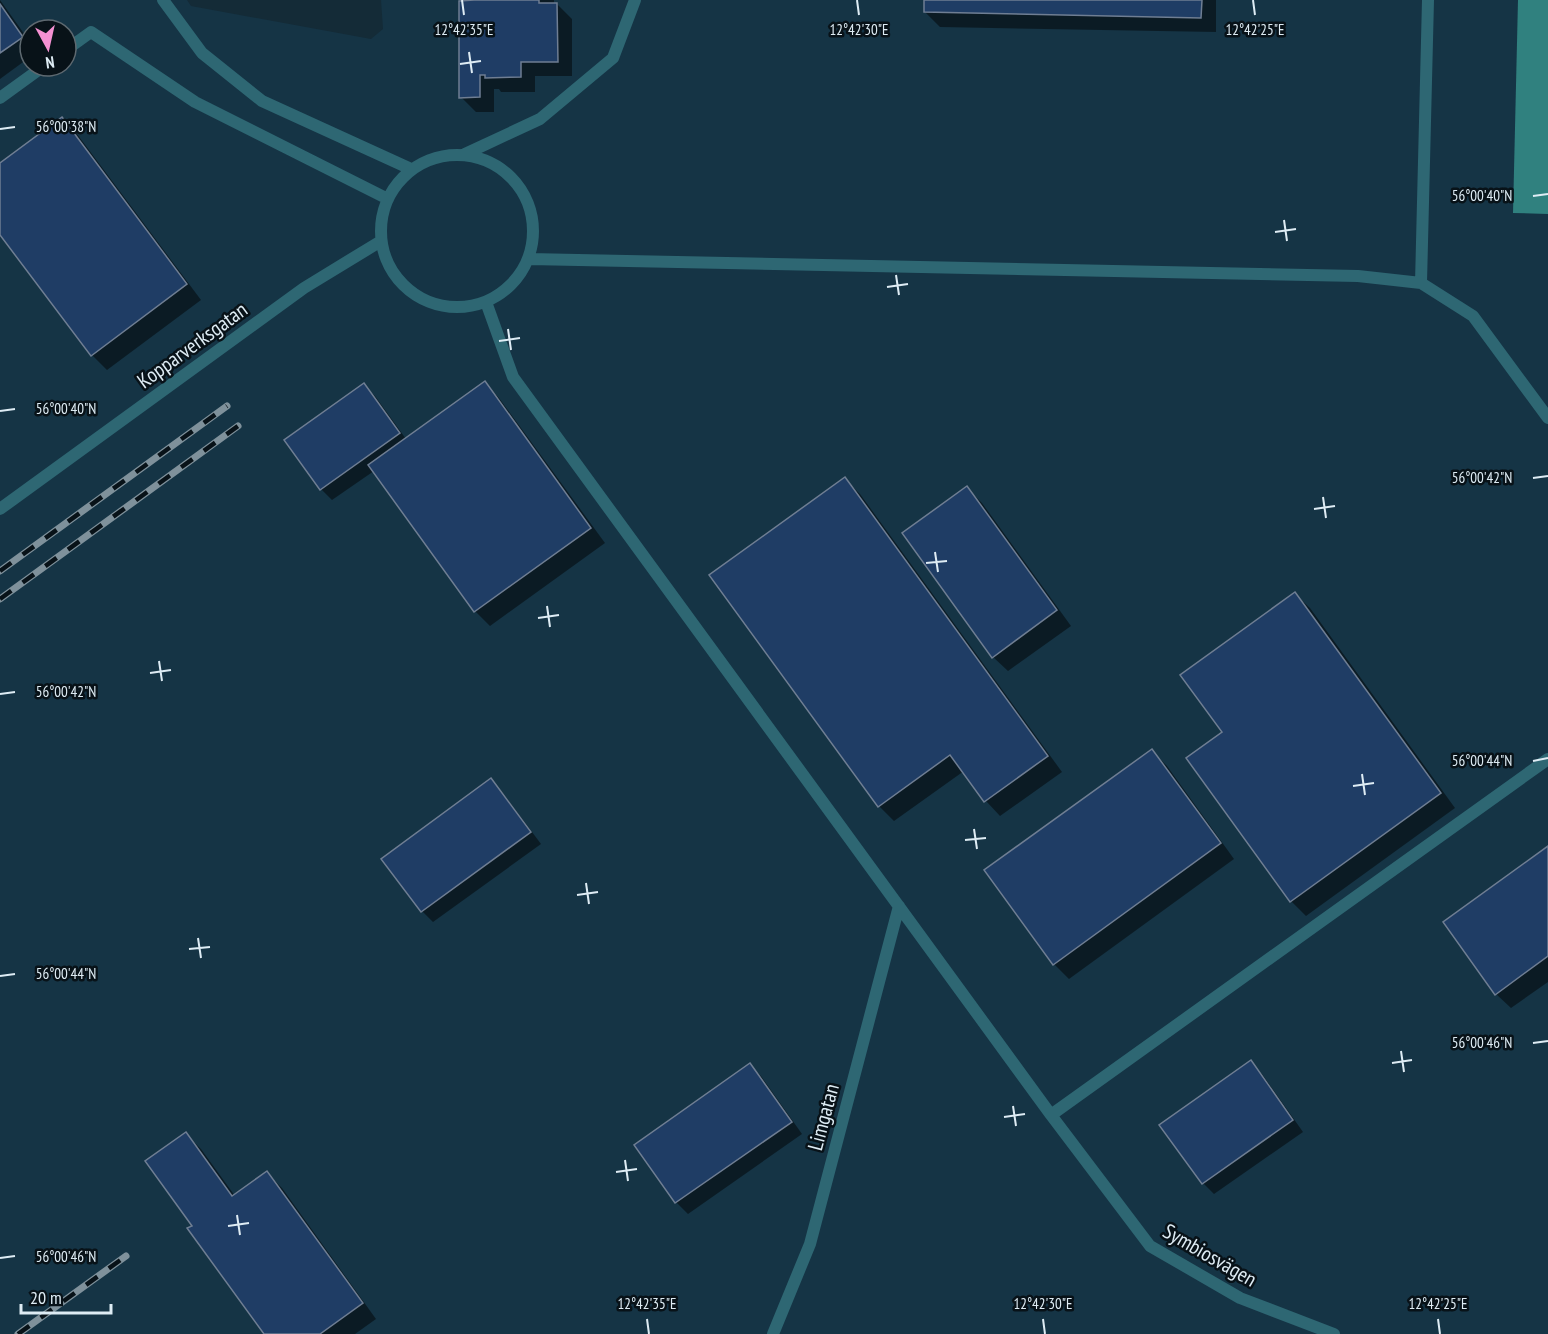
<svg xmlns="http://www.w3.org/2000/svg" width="1548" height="1334" font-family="'PT Sans Narrow',sans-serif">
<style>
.built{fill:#153445;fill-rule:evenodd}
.water{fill:#30817f}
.shadow{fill:#0007}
.building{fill:#1f3d65;stroke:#6f7e93;stroke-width:1.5}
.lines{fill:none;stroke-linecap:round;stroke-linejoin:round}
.service{stroke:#2e6773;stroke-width:12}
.rail-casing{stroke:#7f919b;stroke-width:7}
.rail{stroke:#081218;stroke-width:4.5;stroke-dasharray:14;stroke-linecap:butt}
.ticks{fill:none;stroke:#deecf4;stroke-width:2}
.labels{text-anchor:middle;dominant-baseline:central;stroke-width:5;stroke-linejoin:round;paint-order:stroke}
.street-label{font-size:21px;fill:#deecf4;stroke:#081218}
.ticks-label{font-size:15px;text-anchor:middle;fill:#deecf4;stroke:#081218;stroke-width:5;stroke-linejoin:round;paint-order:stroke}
</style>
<rect width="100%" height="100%" fill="#142b37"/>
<!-- built -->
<path class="built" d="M0 0H187L191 6 371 39 383 29 381 0H1548V1334H0ZM30 30H66V66H30Z"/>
<!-- water -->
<path class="water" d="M1518 0H1548V214L1513 213Z"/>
<!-- shadow -->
<path class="shadow" d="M0 0 30 42V57L0 79Z
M475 0H554V5L557 4 572 19V76H535V92H501L499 89H494V112H476L461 97Z
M926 0H1216V32L940 27 925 12Z
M62 119 77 134 201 300 107 370 92 355 0 233V165Z
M485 383 499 398 605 543 490 626 475 611 374 471 332 500 321 489 286 441 364 385 375 396 406 439Z
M845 479 860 494 1062 772 1000 816 986 801 964 771 894 821 879 806 711 575Z
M967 488 982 503 1071 626 1008 671 993 657Z
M1295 594 1310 608 1455 808 1306 916 1291 901 1224 732Z
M1152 751 1167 766 1234 859 1069 979 1054 964Z
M491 780 502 792 541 844 433 922 422 911Z
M1548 848V982L1511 1008 1496 994Z
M1250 1062 1262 1074 1303 1132 1214 1194 1203 1183Z
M750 1065 761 1076 802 1134 688 1214 676 1202 636 1145Z
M186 1134 201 1149 235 1196 267 1173 282 1188 376 1319 355 1334H265L194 1226Z"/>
<!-- building -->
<path class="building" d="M474 0H539V3H557L558 62H521V77L485 78V75H480V97L459 98V1Z
M924 0H1202L1201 18 924 12Z
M0 4 23 37 0 53Z
M62 117 187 284 91 356 0 235V163Z
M485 381 591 528 474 612 368 465Z
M364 383 400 433 320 490 284 440Z
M845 477 1048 756 984 802 950 755 878 807 709 575Z
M967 486 1057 610 992 658 902 533Z
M1295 592 1441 793 1290 902 1186 758 1222 732 1180 675Z
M1152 749 1221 843 1053 965 984 870Z
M491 778 531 832 421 912 381 859Z
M1548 846V956L1495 995 1443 922Z
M1251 1060 1293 1120 1202 1184 1159 1125Z
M750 1063 792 1122 675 1203 634 1145Z
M186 1132 232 1196 267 1171 363 1303 320 1334H264L187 1228 192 1226 145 1161Z"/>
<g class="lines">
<!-- service -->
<path class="service" d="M163 0 202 53 262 101 411 169
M66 50 91 32 195 102 388 199
M0 98 44 66
M465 154 540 119 613 58 635 0
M381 231a76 76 0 1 1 152 0a76 76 0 1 1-152 0Z
M529 259 1358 276 1421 283 1473 316 1548 418
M1421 283 1428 0
M486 302 513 377 1051 1115 1548 759
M0 509 304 288 381 241
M1051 1115 1150 1246 1240 1298 1334 1334
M773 1334 810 1244 899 906"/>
<!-- rail casing -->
<g class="rail-casing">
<path id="rail" d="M0 571 227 406
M0 599 238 426
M18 1334 126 1256"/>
</g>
<!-- rail -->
<use href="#rail" class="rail"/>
</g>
<!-- ticks -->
<path class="ticks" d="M462 0 464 15M857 0 859 15M1253 0 1255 15M469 52 472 73M460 64 481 61M0 129 15 127M1533 196 1548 194M1284 220 1287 241M1275 232 1296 229M896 275 899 295M887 287 908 284M508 329 511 350M499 341 520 338M0 411 15 409M1533 478 1548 476M1323 497 1326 518M1314 509 1335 506M935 552 938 572M926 563 947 561M547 606 550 627M538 618 559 615M159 661 162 681M150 673 171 670M0 694 15 692M1533 761 1548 758M1362 774 1365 795M1353 786 1374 783M974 829 977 849M965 840 986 838M586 883 589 904M577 895 598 892M198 938 201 958M189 949 210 947M0 976 15 974M1533 1043 1548 1041M1401 1051 1404 1072M1392 1063 1412 1060M1013 1106 1016 1126M1004 1117 1025 1114M625 1160 628 1181M616 1172 637 1169M237 1215 240 1235M228 1226 249 1223M0 1258 15 1256M647 1319 649 1334M1043 1319 1045 1334M1438 1319 1440 1334"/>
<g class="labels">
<!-- street labels -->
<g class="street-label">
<text transform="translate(192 345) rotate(-36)">Kopparverksgatan</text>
<text transform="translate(823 1117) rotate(-75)">Limgatan</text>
<text transform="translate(1210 1255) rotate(30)">Symbiosvägen</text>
</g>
</g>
<g class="ticks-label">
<text x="464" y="35">12°42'35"E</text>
<text x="859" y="35">12°42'30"E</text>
<text x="1255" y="35">12°42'25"E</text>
<text x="66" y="132">56°00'38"N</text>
<text x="1482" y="201">56°00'40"N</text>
<text x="66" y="414">56°00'40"N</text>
<text x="1482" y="483">56°00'42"N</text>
<text x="66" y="697">56°00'42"N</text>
<text x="1482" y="766">56°00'44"N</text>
<text x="66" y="979">56°00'44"N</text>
<text x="1482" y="1048">56°00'46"N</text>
<text x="66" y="1262">56°00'46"N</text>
<text x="647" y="1309">12°42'35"E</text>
<text x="1043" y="1309">12°42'30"E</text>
<text x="1438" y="1309">12°42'25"E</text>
</g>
<!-- north arrow -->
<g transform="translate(48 48) rotate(172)"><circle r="28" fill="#081218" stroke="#5e6970" stroke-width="1.5"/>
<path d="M0-4.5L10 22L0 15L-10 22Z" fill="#f591d2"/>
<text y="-9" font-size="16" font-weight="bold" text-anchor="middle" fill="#deecf4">N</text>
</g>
<!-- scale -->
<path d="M21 1304v9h90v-9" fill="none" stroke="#deecf4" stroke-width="3"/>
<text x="30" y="1304" font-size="18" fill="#deecf4" stroke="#081218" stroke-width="4.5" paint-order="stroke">20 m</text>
</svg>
